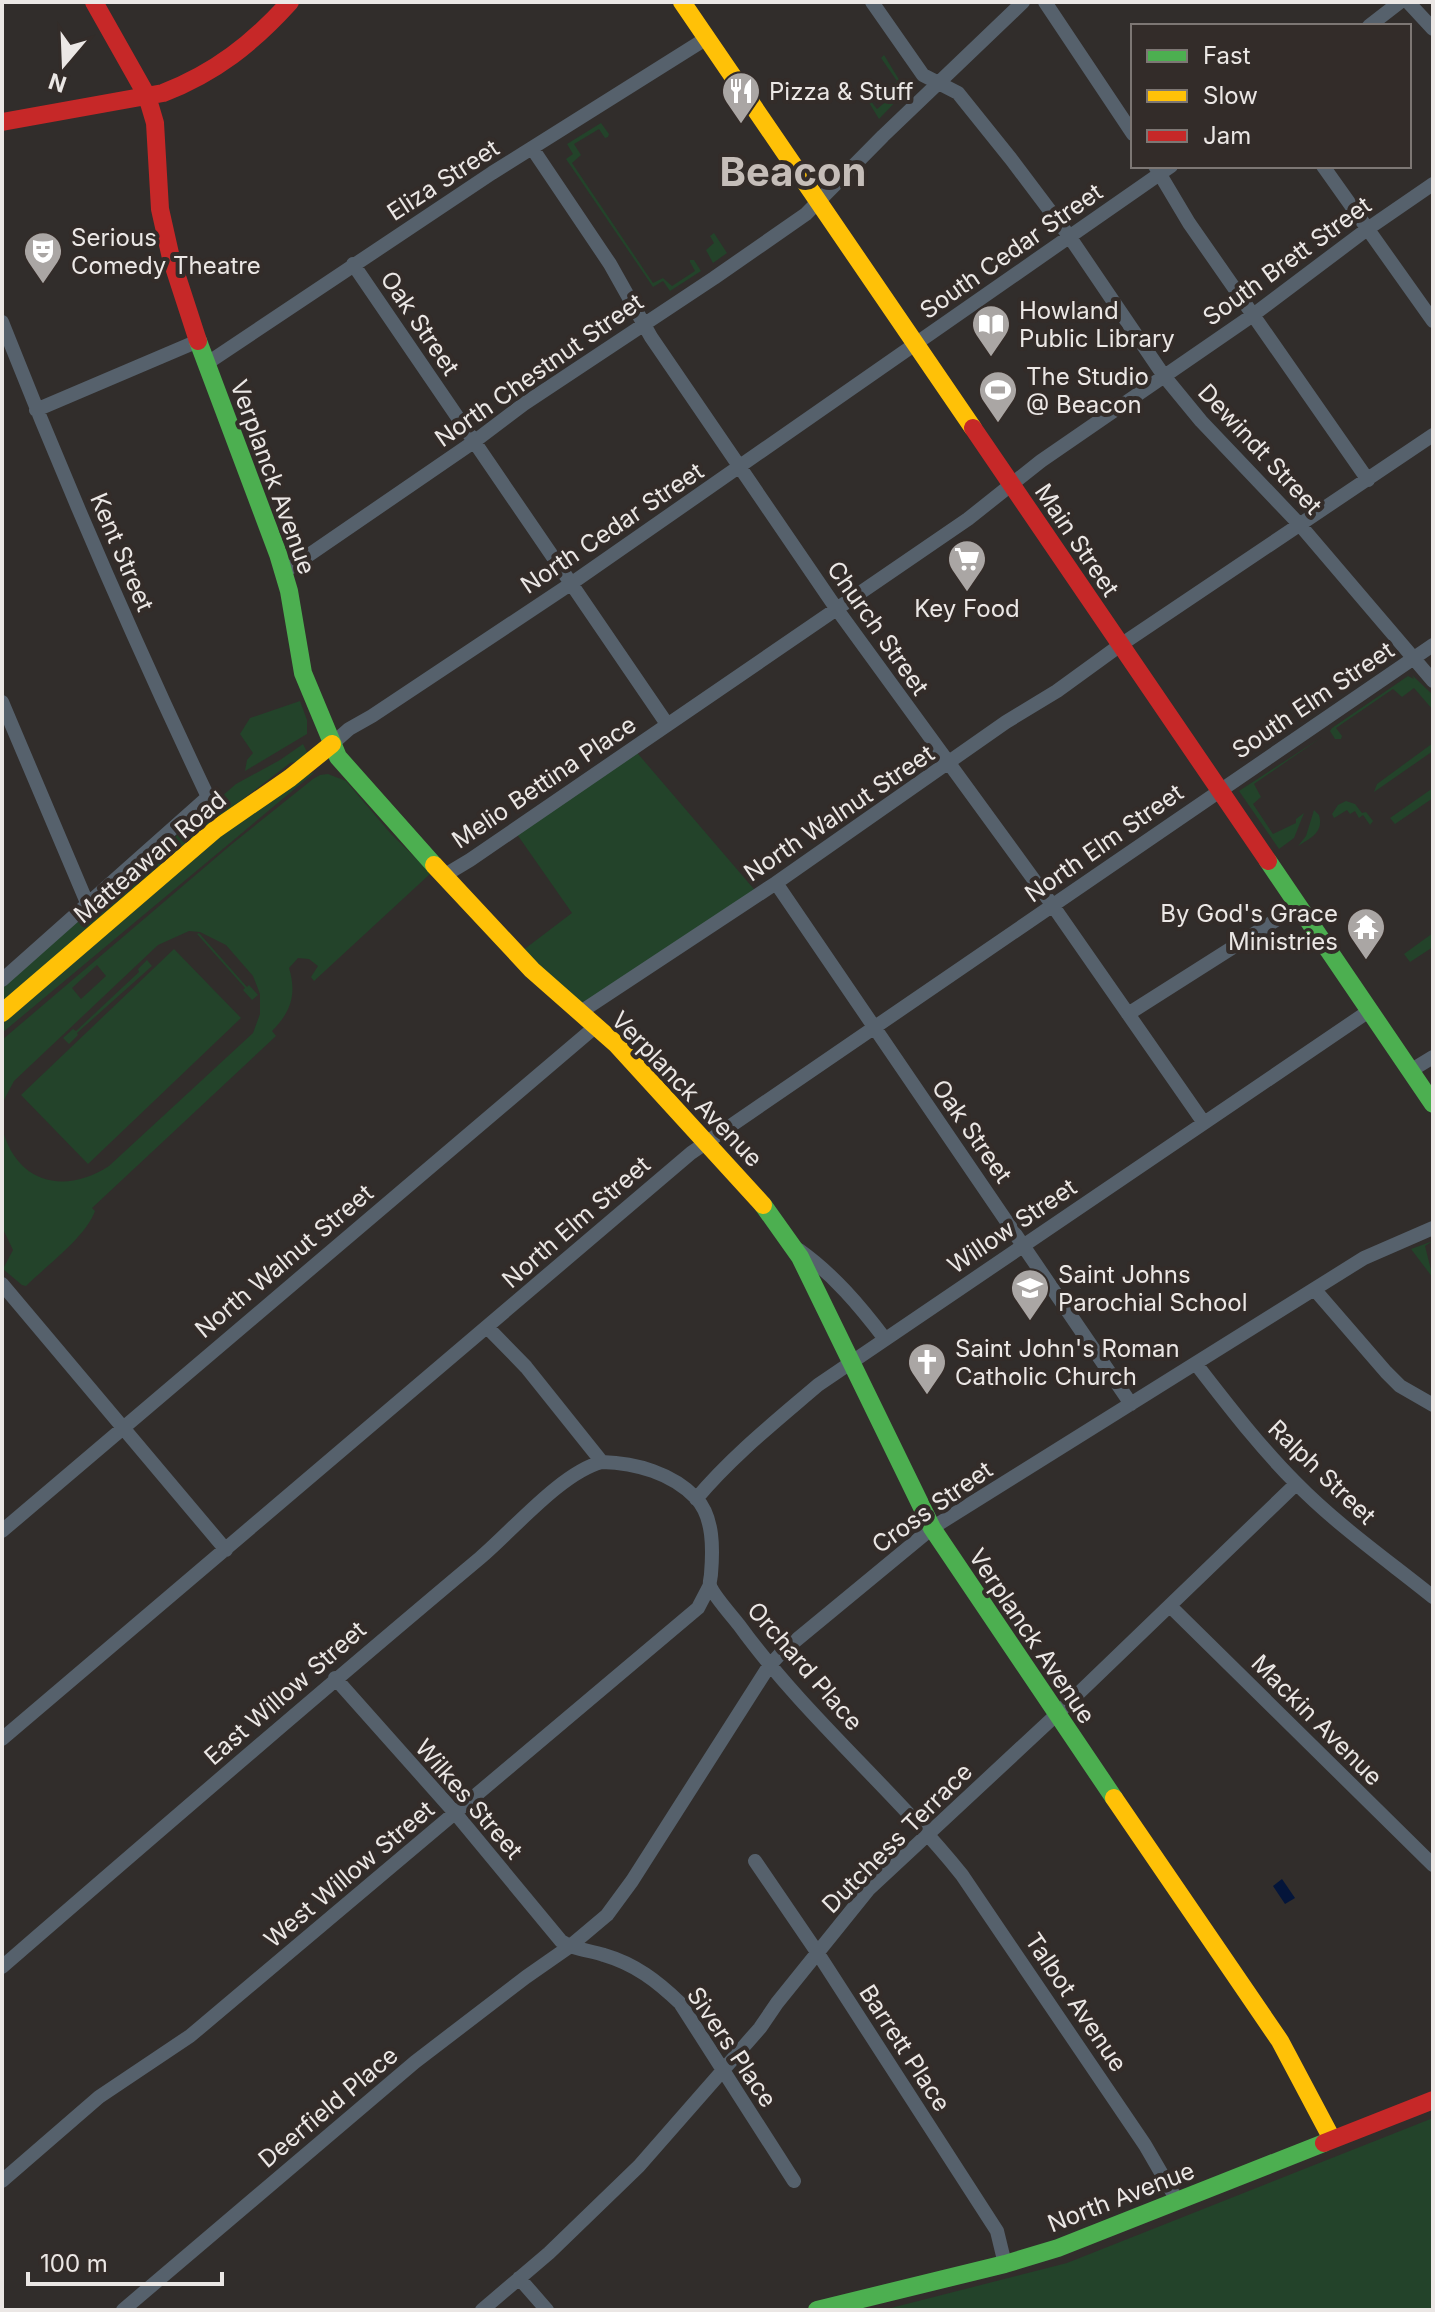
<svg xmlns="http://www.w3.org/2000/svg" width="1435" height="2312" font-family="Inter,sans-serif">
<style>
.green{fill:#23432a;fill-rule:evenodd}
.water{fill:#04153a}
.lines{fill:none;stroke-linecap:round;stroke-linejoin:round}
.street{stroke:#56616c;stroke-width:14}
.fast{stroke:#4caf50;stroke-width:18}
.slow{stroke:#ffc107;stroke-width:18}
.jam{stroke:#c62828;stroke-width:18}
.labels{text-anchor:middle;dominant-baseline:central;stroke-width:8;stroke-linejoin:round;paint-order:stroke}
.poi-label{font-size:24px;fill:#ebe7e5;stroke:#332c29;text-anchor:start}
.street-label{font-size:24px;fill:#ebe7e5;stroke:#332c29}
.town-label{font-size:40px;font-weight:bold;fill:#c5bdb8;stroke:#332c29}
</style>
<rect width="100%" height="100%" fill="#312d2b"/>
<!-- green -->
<path class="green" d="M884 55 906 91 879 119 868 101 870 100 877 109 895 94 890 87 897 81 881 58Z
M601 123 609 134 608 137 605 138 599 129 574 144 581 155 572 163 653 283 663 278 672 286 695 271 690 262V260H694L701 271 670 291 663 281 653 287 566 159 573 154 567 144Z
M714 233 727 253 713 263 706 250 714 243 710 236Z
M1412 675 1433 695V710L1414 688 1402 697 1393 689 1336 728 1342 736 1341 739H1335L1330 731 1332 728 1408 676 1414 679Z
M300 701 307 720V734L245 771 247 760 253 753 240 734 250 718Z
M1322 737 1254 784 1261 797 1253 804 1273 834 1296 823V819L1304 813 1294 838 1279 849 1239 791Z
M1433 743V751L1374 792 1377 784Z
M303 744 308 754 299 761 290 763 208 826 2 1005V987L236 784 280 760Z
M633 748 759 895 579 1013 518 954 572 913 514 830Z
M315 772 2 1033V1024L221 835 305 776Z
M328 774 346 781 391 834 431 873 314 981 311 977 318 966 309 959 298 958 289 968C297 994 291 1012 272 1031L276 1036 92 1208 95 1211C85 1238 46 1266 26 1286L22 1285 3 1269 13 1250 2 1227V1127C15 1182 63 1196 109 1166L253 1033 260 1014V994L253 976 226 945 200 932 189 931 158 945 14 1081 4 1100 2 1114V1040L232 844 313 779 320 775ZM97 965 106 976 81 999 72 988Z
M1433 788V798L1395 824 1390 818Z
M1346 801 1355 804 1362 813 1366 812 1373 821 1370 825 1363 815 1359 818 1355 811 1350 814 1347 810 1334 818 1332 814 1338 805Z
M1314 810 1319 815C1324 832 1311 838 1298 846L1306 836Z
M199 933 247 987 249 985 258 995 252 1000 243 990 245 988 197 934Z
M1433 933V947L1410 962 1404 954Z
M174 949 241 1018 88 1164 21 1095Z
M147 960 152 966 77 1033 78 1035 69 1044 63 1038 73 1029 76 1031 139 972 138 969Z
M1433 1241 1425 1246 1433 1278 1411 1249Z
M1433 2118V2310H883L1067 2263Z"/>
<!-- water -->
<path class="water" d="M1282 1879 1295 1898 1285 1904 1273 1886Z"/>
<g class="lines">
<!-- street -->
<path class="street" d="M872 2 923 75 958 93 1011 159 1069 236 1164 376 1201 421 1300 525 1433 681
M1045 2 1133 134
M1408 2 1433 29
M1369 26 1400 2
M532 148 610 264 651 337 836 608 1053 906 1204 1123
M1155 166 1189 223 1368 480
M1323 166 1433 321
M353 264 667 724
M2 322C65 482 134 641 208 797L2 980
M206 364 492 173 707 38
M36 410 198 341
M284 572 475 441 524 404 714 278 806 214 883 136 1023 2
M2 702 88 905
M332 744 349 729 372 716 572 583 1171 166
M445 875 470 860 968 519 1041 461 1253 315 1366 230 1433 184
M776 883 1131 1404
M579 1013 776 883 1006 722 1057 691 1119 646 1433 435
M1128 1014 1298 906
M1410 1071 1433 1057
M799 1250C833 1274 860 1306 885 1339
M2 1284 226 1550
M1315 1290 1386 1372 1400 1386 1433 1405
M487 1327 526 1367 602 1462C636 1463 672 1473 696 1498 714 1517 713 1550 711 1574 711 1577 709 1583 710 1586 714 1596 732 1616 739 1625 805 1716 892 1788 962 1875L1145 2145 1178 2202
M1196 1364C1228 1405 1259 1446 1295 1482 1337 1525 1387 1560 1433 1597
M696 1499C732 1456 776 1421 818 1385L1369 1011
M2 1531 595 1027
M1170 1606 1433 1865
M335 1678 456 1814 561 1941C574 1950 589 1950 604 1955 635 1964 657 1981 680 2003L794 2181
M2 1739 691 1153 1433 645
M755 1861 817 1952 997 2231 1005 2264
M2 1967C160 1830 319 1693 480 1558 513 1530 562 1472 602 1462
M2 2181 99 2097 190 2036 698 1608 710 1585
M519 2278 547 2310
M123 2310 415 2062 526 1977 569 1947 607 1915 632 1881 769 1666 783 1651 932 1528 1364 1258 1433 1228
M482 2310 549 2253 639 2166 760 2028 777 2003 868 1890 1056 1715 1296 1484"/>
<!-- fast -->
<path class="fast" d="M198 341 278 554 289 591 303 673 338 757 434 865
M1268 861 1433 1104
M763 1205 800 1257 932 1528 1114 1798
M817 2310 1005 2264 1058 2248 1324 2143"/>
<!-- slow -->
<path class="slow" d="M682 2 973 428
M434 865 532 970 616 1044 763 1205
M2 1013 216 829 290 778 332 744
M1114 1798 1280 2041 1332 2139"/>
<!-- jam -->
<path class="jam" d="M94 2 147 96 155 123 160 209 171 258 198 341
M2 122 163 93C215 73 253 43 290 2
M973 428 1268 861
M1324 2143 1433 2100"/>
</g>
<!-- icons -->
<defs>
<g id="restaurant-pin" transform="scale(2)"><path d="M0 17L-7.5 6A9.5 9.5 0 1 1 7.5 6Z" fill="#aaa6a4" stroke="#332c29"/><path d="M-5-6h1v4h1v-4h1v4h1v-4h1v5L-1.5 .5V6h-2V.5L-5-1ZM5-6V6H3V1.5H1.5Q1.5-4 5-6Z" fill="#fff"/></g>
<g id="theatre-pin" transform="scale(2)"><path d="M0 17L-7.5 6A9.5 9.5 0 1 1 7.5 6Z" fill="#aaa6a4" stroke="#332c29"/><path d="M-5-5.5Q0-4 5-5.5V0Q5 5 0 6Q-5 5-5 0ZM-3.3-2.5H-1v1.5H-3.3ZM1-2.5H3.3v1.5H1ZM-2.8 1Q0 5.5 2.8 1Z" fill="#fff"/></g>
<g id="library-pin" transform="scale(2)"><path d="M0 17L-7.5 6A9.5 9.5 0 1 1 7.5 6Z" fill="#aaa6a4" stroke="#332c29"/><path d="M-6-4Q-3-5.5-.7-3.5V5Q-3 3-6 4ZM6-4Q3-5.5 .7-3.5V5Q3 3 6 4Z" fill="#fff"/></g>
<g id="stadium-pin" transform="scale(2)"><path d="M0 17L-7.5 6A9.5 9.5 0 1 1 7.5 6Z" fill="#aaa6a4" stroke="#332c29"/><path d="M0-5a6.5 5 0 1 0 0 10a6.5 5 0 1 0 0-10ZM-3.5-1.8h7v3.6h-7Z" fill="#fff"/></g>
<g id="supermarket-pin" transform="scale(2)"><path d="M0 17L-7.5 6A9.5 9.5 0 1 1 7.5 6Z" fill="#aaa6a4" stroke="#332c29"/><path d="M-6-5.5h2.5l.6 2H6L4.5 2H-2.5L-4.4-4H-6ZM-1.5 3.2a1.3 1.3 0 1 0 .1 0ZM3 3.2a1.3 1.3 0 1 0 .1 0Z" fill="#fff"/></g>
<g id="temple-pin" transform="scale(2)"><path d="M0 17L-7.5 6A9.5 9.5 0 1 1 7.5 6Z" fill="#aaa6a4" stroke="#332c29"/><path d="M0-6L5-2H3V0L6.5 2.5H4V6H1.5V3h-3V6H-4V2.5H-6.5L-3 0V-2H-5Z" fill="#fff"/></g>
<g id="school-pin" transform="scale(2)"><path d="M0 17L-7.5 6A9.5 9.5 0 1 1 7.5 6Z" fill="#aaa6a4" stroke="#332c29"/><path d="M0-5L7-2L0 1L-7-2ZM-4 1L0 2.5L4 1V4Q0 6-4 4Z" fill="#fff"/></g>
<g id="church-pin" transform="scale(2)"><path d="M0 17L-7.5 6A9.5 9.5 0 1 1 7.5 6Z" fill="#aaa6a4" stroke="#332c29"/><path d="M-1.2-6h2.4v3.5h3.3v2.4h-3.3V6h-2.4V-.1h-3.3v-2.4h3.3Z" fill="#fff"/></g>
</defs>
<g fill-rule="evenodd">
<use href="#restaurant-pin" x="741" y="91"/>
<use href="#theatre-pin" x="43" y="251"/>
<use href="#library-pin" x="991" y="324"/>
<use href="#stadium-pin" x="998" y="390"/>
<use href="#supermarket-pin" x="967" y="559"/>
<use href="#temple-pin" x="1366" y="927"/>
<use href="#school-pin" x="1030" y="1288"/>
<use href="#church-pin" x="927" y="1362"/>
</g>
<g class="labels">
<!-- poi labels -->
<g class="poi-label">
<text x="769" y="91">Pizza &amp; Stuff</text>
<text x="71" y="237">Serious<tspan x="71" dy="28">Comedy Theatre</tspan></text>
<text x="1019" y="310">Howland<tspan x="1019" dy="28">Public Library</tspan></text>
<text x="1026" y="376">The Studio<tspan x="1026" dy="28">@ Beacon</tspan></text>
<text x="967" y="608" text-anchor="middle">Key Food</text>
<text x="1338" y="913" text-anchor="end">By God's Grace<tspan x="1338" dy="28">Ministries</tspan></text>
<text x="1058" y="1274">Saint Johns<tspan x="1058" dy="28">Parochial School</tspan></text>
<text x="955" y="1348">Saint John's Roman<tspan x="955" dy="28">Catholic Church</tspan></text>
</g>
<!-- street labels -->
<g class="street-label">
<text transform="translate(443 180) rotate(-33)">Eliza Street</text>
<text transform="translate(1011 251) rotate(-35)">South Cedar Street</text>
<text transform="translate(1287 261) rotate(-36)">South Brett Street</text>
<text transform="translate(420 323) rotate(56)">Oak Street</text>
<text transform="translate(539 370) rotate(-35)">North Chestnut Street</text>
<text transform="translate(1260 449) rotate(47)">Dewindt Street</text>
<text transform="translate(273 477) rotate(70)">Verplanck Avenue</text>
<text transform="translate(612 528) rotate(-34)">North Cedar Street</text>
<text transform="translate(1077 540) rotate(56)">Main Street</text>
<text transform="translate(122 552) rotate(67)">Kent Street</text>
<text transform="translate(878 628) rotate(55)">Church Street</text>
<text transform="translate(1313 700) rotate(-34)">South Elm Street</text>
<text transform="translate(544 782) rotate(-34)">Melio Bettina Place</text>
<text transform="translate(839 813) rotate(-34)">North Walnut Street</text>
<text transform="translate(1104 843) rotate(-35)">North Elm Street</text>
<text transform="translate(150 857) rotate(-40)">Matteawan Road</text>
<text transform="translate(687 1089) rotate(46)">Verplanck Avenue</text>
<text transform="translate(972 1131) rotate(55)">Oak Street</text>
<text transform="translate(576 1222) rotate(-41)">North Elm Street</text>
<text transform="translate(1012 1226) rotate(-34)">Willow Street</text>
<text transform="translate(284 1261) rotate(-40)">North Walnut Street</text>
<text transform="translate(1322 1472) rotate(44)">Ralph Street</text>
<text transform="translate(932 1507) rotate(-35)">Cross Street</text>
<text transform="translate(1032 1636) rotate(56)">Verplanck Avenue</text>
<text transform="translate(805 1666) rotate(49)">Orchard Place</text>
<text transform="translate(285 1693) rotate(-41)">East Willow Street</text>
<text transform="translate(1317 1720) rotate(45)">Mackin Avenue</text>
<text transform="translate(469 1799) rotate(49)">Wilkes Street</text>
<text transform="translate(897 1838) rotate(-45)">Dutchess Terrace</text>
<text transform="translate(349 1874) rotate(-40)">West Willow Street</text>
<text transform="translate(1076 2002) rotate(56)">Talbot Avenue</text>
<text transform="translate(732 2047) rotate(56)">Sivers Place</text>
<text transform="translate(905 2048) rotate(57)">Barrett Place</text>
<text transform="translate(328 2107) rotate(-40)">Deerfield Place</text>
<text transform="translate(1121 2197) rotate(-21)">North Avenue</text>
</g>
<!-- town labels -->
<g class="town-label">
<text x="793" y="171">Beacon</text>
</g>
</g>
<!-- border -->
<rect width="1435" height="2312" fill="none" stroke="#ebe7e5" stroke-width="8"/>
<!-- legend -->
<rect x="1131" y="24" width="280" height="144" fill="#332c29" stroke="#7d7774" stroke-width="2"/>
<rect x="1147" y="50" width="40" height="12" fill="#4caf50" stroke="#7d7774" stroke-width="2"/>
<text x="1203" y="64" font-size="24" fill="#ebe7e5">Fast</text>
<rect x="1147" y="90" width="40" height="12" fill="#ffc107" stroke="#7d7774" stroke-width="2"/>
<text x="1203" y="104" font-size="24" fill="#ebe7e5">Slow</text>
<rect x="1147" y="130" width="40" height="12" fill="#c62828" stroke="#7d7774" stroke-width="2"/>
<text x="1203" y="144" font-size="24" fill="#ebe7e5">Jam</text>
<!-- north arrow -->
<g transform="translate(64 64) rotate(199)" stroke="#332c29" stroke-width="6" paint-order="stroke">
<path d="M0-6L14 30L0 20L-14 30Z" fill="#ebe7e5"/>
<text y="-12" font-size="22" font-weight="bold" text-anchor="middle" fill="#ebe7e5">N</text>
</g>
<!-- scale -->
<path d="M28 2272v12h194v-12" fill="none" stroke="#ebe7e5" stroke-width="4"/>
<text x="40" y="2272" font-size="24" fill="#ebe7e5" stroke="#332c29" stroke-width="6" paint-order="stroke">100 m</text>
</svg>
